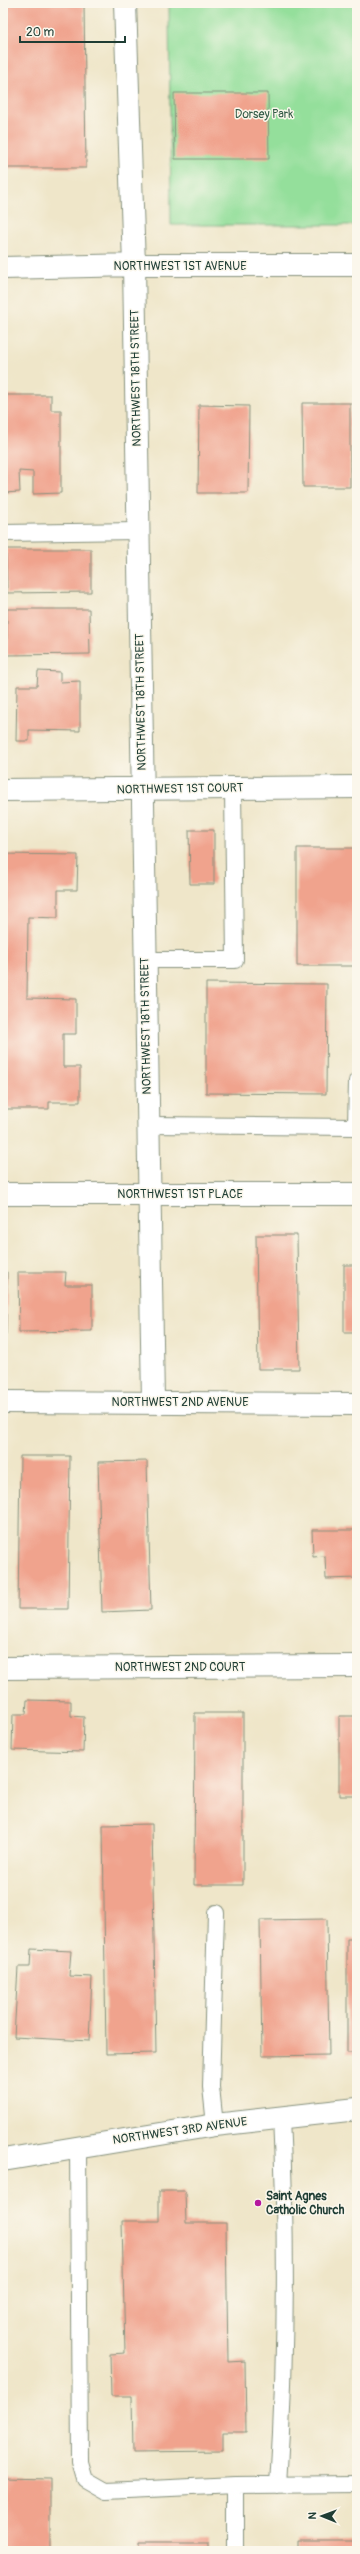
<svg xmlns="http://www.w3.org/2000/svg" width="360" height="2554" font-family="Pangolin,sans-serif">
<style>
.green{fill:#94df9b;stroke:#5a8e68}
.building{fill:#f0a38d}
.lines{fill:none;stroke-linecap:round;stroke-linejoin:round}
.service-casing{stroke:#87927e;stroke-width:18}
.minor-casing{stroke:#87927e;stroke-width:24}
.tertiary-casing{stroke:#87927e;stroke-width:24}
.service{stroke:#fff;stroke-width:16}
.minor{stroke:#fff;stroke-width:22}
.tertiary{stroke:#fff;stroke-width:22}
.poi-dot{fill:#b5179e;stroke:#fbf7ec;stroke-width:1.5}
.labels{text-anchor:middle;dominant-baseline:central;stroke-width:3;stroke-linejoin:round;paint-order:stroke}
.park-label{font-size:12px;fill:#365d49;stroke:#fbf7ec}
.street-label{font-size:12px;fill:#1f3d34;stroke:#fbf7ec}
.poi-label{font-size:12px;font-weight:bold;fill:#1f3d34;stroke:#fbf7ec;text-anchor:start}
</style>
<rect width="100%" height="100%" fill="#fbf7ec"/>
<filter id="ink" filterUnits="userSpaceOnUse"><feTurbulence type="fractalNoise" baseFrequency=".025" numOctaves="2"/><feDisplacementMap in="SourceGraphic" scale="8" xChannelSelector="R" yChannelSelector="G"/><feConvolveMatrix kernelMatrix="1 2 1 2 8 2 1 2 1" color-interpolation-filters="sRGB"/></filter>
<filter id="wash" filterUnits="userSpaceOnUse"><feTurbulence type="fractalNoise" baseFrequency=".012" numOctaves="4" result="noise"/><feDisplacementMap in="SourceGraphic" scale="16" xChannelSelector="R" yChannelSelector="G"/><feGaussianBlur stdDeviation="0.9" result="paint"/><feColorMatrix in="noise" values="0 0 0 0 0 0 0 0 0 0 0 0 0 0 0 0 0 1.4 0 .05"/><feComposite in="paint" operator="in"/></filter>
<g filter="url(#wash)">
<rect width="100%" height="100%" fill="#efe6c9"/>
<!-- green -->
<path class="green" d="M169 3H357V225H171Z"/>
<g id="blocks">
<!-- building -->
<path class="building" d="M3 3H84L86 168H3Z
M174 93H268L269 159H175Z
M3 395H51V410H61V493L33 494V472L19 471 20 492 3 493Z
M302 403H350V487H303Z
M199 405 249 406 248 493H198Z
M6 549H91V592L7 593Z
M7 609H89L90 654 7 655Z
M38 671 60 672V682L80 681V731L29 730V741H16L17 686H37Z
M189 830H214V884H190Z
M297 848H357V966H297Z
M3 854 78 855 77 890H58V918L28 917 27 998 76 999V1034H63V1067H80V1102H49V1109H3Z
M206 983 327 984 326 1094 206 1093Z
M256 1235H297L299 1369H258Z
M344 1265H357V1333H344Z
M3 1272H7L6 1334H3Z
M18 1272H66L65 1285H92V1331L19 1332Z
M20 1456H70L68 1609H18Z
M147 1461 151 1610 102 1612 98 1462Z
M312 1530H357V1578L326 1579 325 1556 313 1557Z
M27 1700 71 1701V1716L84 1717 83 1752 12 1750 13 1714H26Z
M195 1713H243V1885H194Z
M339 1716H357V1796H339Z
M3 1745H6L5 1779H3Z
M152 1824 156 2053 106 2054 103 1825Z
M327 1919 329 2055 262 2056 260 1920Z
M347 1939H357V2053H347Z
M31 1949 71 1951 69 1976 92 1977 89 2041 14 2037 18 1967H30Z
M159 2191H185L186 2223H226L228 2362 245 2361 246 2432H223V2451L133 2452 132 2396H111L110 2354 125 2353 122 2221H159Z
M3 2478 50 2479V2551H3Z
M297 2541H354V2551H297Z
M139 2542H209V2551H139Z"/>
</g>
</g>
<g filter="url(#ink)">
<use href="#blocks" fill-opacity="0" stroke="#87927e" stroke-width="1"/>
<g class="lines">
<!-- service casing -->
<g class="service-casing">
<path id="service" d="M3 533 138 531
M145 960H235L233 789
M148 1125 356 1127 357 1081
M215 2125 211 2087 216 1913
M78 2146 80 2462 85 2479 106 2491 235 2485 357 2484
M235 2485V2551
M278 2485C286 2363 287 2240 281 2118"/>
</g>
<!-- minor casing -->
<g class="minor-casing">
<path id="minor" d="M125 3 134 265 153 1401
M3 268 134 265H357
M3 790 357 787
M3 1402 357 1404
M3 1668 357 1666"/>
</g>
<!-- tertiary casing -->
<g class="tertiary-casing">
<path id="tertiary" d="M3 1194H357
M3 2160 215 2125 357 2109"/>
</g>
<!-- service -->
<use href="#service" class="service"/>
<!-- minor -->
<use href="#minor" class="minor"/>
<!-- tertiary -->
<use href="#tertiary" class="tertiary"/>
</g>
</g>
<!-- markers -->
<circle class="poi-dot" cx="258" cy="2203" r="4"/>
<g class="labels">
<!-- park labels -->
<g class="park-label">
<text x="264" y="114">Dorsey Park</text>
</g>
<!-- street labels -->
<g class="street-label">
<text x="180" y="266">NORTHWEST 1ST AVENUE</text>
<text transform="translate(136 378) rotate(-91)">NORTHWEST 18TH STREET</text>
<text transform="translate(141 702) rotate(-91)">NORTHWEST 18TH STREET</text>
<text transform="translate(180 789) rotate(-1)">NORTHWEST 1ST COURT</text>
<text transform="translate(146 1026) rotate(-91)">NORTHWEST 18TH STREET</text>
<text x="180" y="1194">NORTHWEST 1ST PLACE</text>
<text x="180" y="1402">NORTHWEST 2ND AVENUE</text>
<text x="180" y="1667">NORTHWEST 2ND COURT</text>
<text transform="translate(180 2131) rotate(-8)">NORTHWEST 3RD AVENUE</text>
</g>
<!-- poi labels -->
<g class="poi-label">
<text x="266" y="2196">Saint Agnes<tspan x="266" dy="14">Catholic Church</tspan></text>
</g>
</g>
<!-- margin -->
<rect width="360" height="2554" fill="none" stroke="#fbf7ec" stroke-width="16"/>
<!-- north arrow -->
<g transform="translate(322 2516) rotate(271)" stroke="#fbf7ec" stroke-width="3" paint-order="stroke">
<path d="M0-3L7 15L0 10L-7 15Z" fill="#1f3d34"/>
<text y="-6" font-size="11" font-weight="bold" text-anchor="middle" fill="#1f3d34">N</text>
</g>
<!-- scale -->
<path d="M20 36v6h105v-6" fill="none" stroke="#1f3d34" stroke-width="2"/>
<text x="26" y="36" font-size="12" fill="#1f3d34" stroke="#fbf7ec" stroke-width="3" paint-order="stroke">20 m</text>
</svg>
